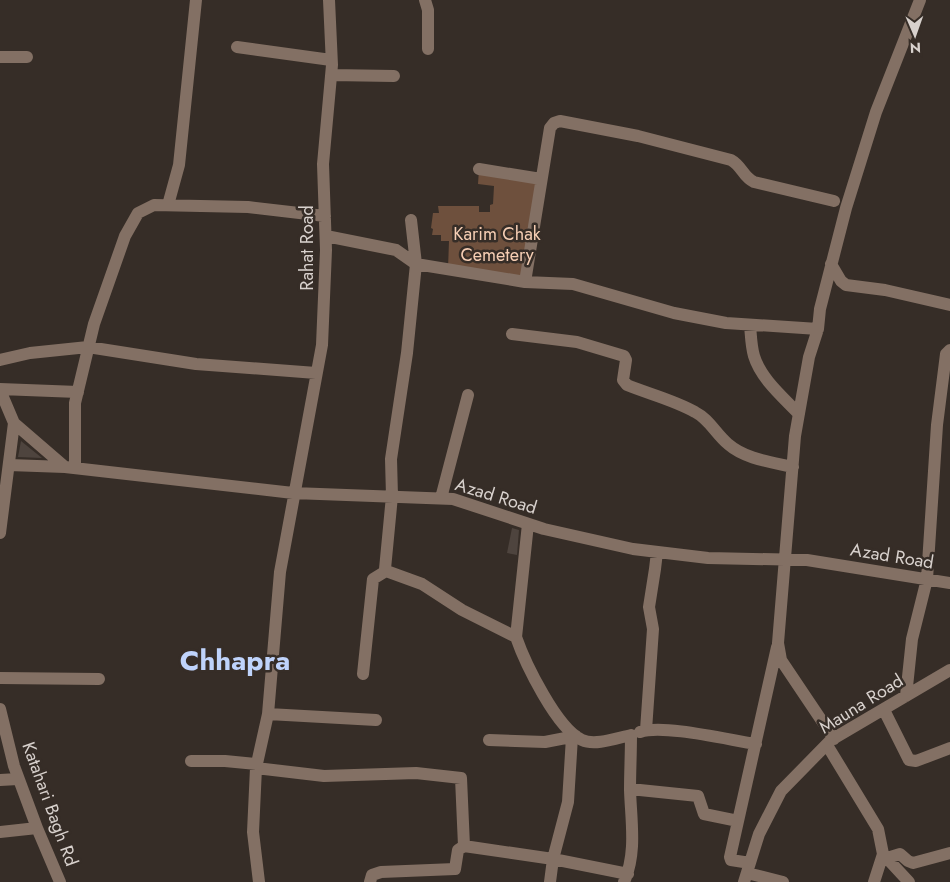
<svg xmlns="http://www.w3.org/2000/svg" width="950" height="882" font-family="Jost,sans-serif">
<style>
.green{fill:#6e503d}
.building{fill:#4e443e}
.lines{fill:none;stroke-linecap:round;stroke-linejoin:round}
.minor{stroke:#837064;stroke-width:12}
.labels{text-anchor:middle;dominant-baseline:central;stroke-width:5;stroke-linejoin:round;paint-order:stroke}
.park-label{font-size:18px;fill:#f6ceb4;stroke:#362d27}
.street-label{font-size:18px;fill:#d8d1cd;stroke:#362d27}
.town-label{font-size:28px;font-weight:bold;fill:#bfd3fb;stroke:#362d27}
</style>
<rect width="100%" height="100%" fill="#362d27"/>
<!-- green -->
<path class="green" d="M479 169 541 179 525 282 448 269 449 241H441V235H432L433 229 431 228 433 213H439L438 206H479V212H490V205L493 204 494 186 478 184Z"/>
<!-- building -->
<path class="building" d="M21 441 42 458 18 457Z
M512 528 519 530 517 555 507 553Z"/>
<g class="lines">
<!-- minor -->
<path class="minor" d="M425 0 428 10V49
M237 47 331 60
M0 57H27
M331 75 394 76
M479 169 541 179
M168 205 179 165 196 0
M411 220 416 264 407 353 391 459 392 496 385 569 389 572 422 584 462 610 516 637
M326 236 396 250 416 264 525 282 573 284 674 313 726 323 818 329
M831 264 841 281 846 285 885 290 950 305
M525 282 550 128 554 123 560 121 638 136 731 160C742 166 743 177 754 182L834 201
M750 325C751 335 751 346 754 356 761 379 783 397 799 414
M512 334 577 342 624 356 626 360 623 380 627 385C649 394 674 400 695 412 709 419 716 434 728 444 745 459 771 462 793 467
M0 360 30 353 88 347 196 364 316 373
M0 389 78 392
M0 390 14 423 65 467 293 493 453 499 544 529 633 549 708 558 807 560 950 583
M9 465 65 467
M75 468V403L94 324 125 236 138 213 154 205 248 207 325 216
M441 498 468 395
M528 524 516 637C525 663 557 729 582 740 595 746 617 738 631 735 631 754 630 772 630 790 631 821 637 853 624 882
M0 533 14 423
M363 674 373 579 386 571
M0 678 99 679
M906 696 912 639 927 579 937 425 946 354 950 350
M0 709 14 766 37 828 60 882
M884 710 909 760 916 761 950 748
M268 714 376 720
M646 730 653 629 649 607 655 569 657 552
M640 732C663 724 729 740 756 744
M834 739 781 660 778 643 795 436 809 357 818 329 820 309 846 208 876 112 920 0
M489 740 545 742 576 736
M827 745 878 829 883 854 874 882
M191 761H225L257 764
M256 768 324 776 416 773 461 778 464 846
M0 780 18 779
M630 789 698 796 704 814 738 821
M0 832 37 828
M883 854 909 882
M887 858 900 854 908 861 913 863 950 853
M750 863 731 860 730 857 777 647
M747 873 783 882
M259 882 253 832 256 768 268 714 280 572 322 345 326 250 323 164 332 65 329 0
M370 882 372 875 381 872 455 869 458 850 464 846 553 859 628 874
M550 882 553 859 568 802 572 737
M744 882 759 834 781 791 831 740 950 670"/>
</g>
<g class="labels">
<!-- park labels -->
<g class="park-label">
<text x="497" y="234">Karim Chak<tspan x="497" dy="21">Cemetery</tspan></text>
</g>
<!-- street labels -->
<g class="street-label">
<text transform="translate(307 248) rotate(-90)">Rahat Road</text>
<text transform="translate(496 496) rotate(17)">Azad Road</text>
<text transform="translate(892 556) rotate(9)">Azad Road</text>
<text transform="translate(861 704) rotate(-32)">Mauna Road</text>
<text transform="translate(50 804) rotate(70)">Katahari Bagh Rd</text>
</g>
<!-- town labels -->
<g class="town-label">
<text x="235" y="660">Chhapra</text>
</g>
</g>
<!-- north arrow -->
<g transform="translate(915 35) rotate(178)" stroke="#362d27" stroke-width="4" paint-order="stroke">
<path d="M0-4L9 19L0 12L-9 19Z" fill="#d8d1cd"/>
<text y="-8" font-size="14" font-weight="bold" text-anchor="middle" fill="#d8d1cd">N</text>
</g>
</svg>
